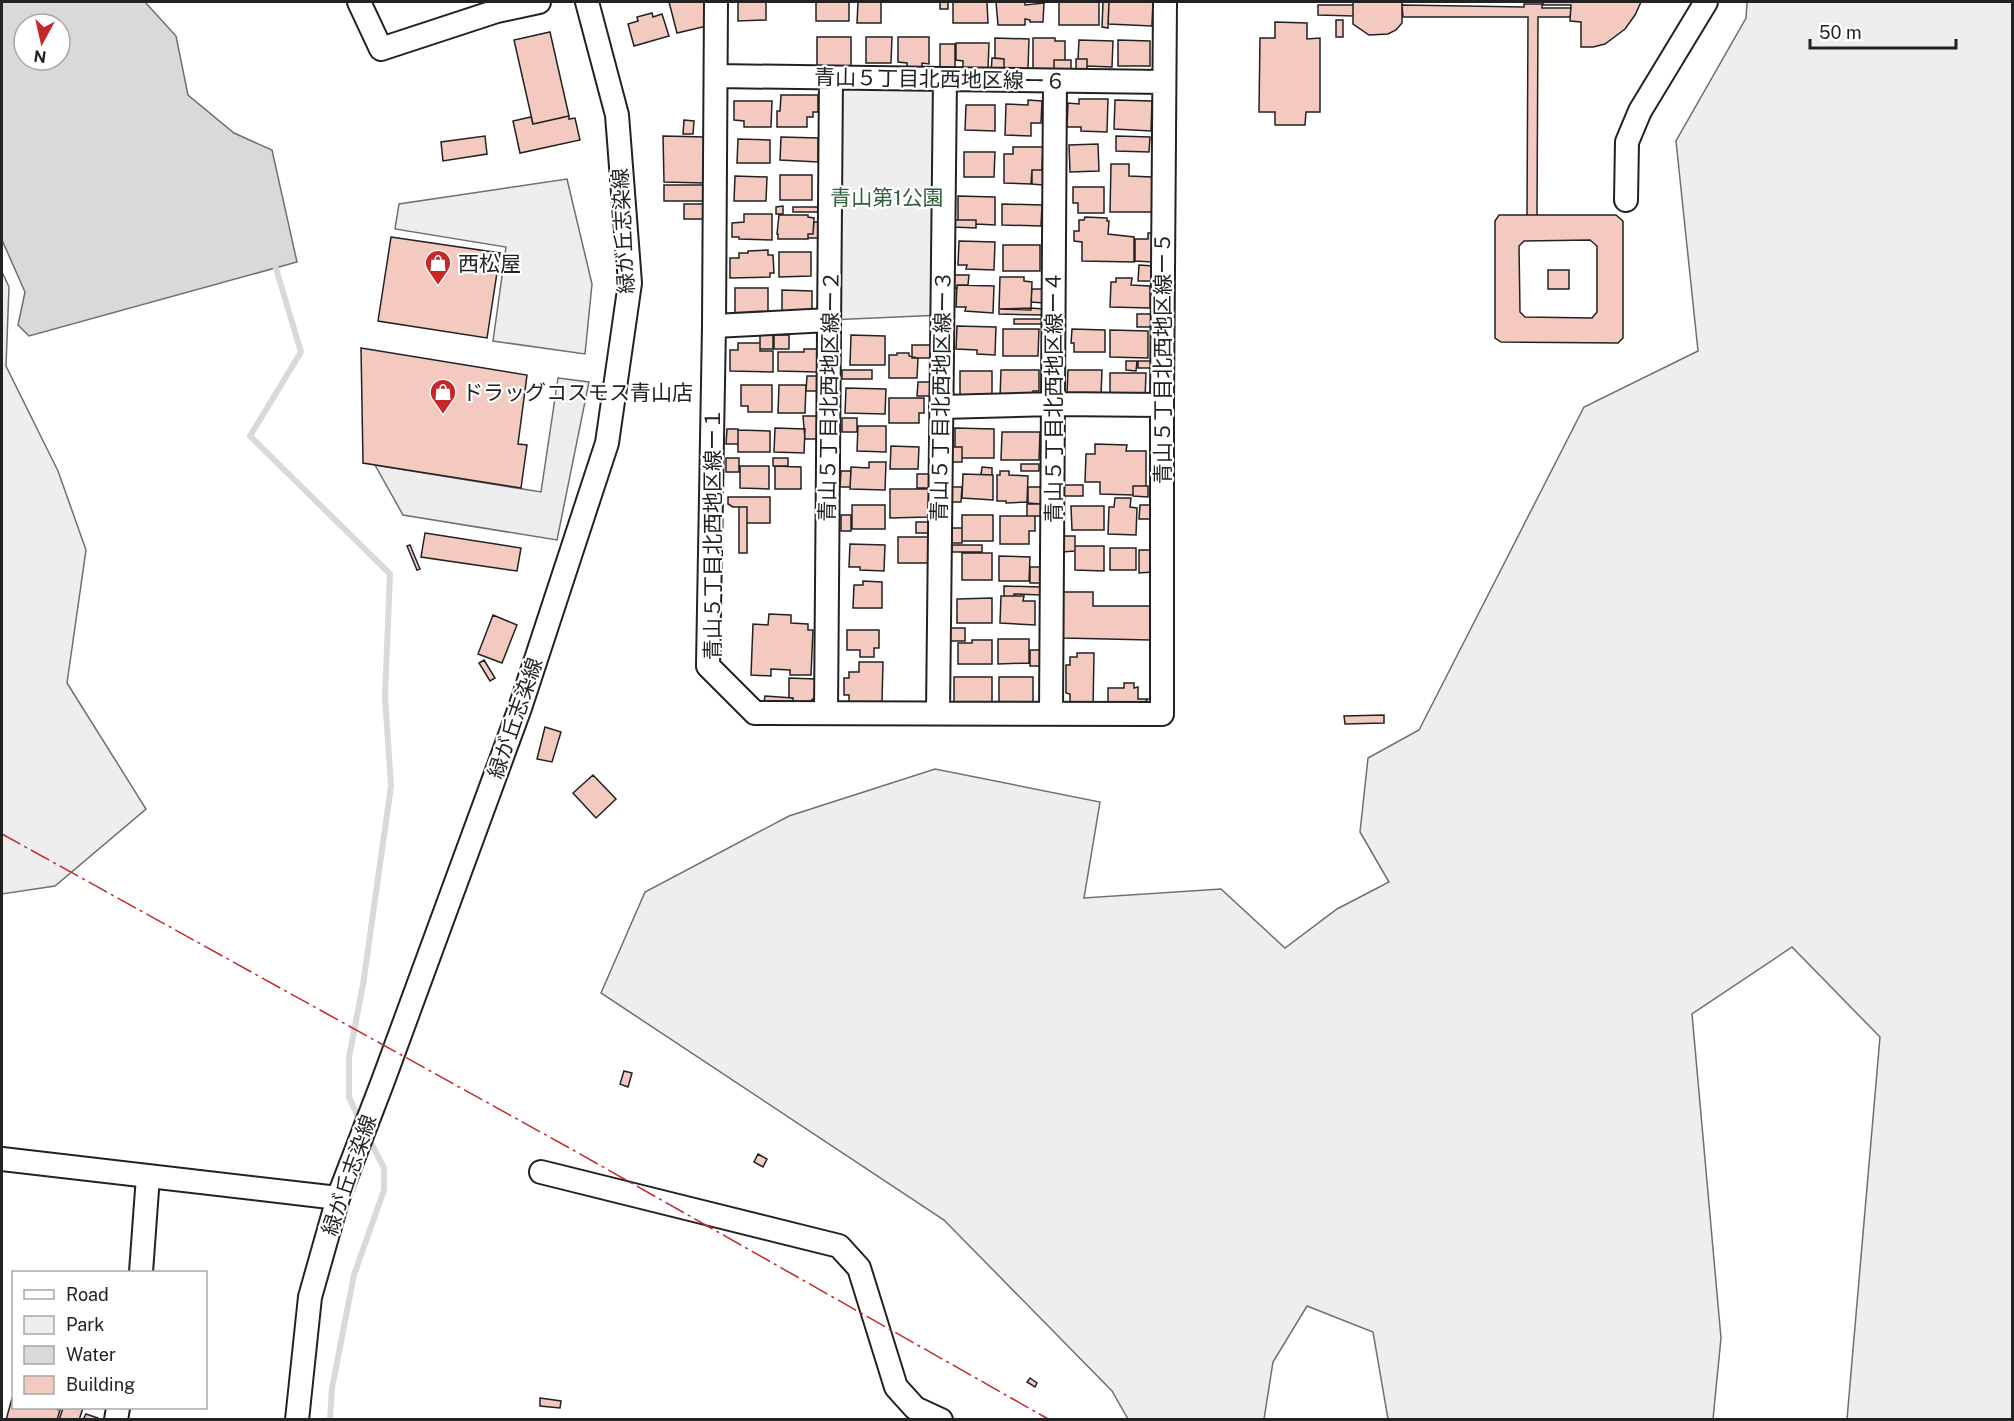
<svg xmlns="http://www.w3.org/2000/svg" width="2014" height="1421" font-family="'Public Sans','Noto Sans JP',sans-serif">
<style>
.green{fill:#eee;stroke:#6f6f6f;stroke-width:1.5}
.parking{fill:#ededed;stroke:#6f6f6f;stroke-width:1.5}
.water{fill:#d9d9d9;stroke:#6f6f6f;stroke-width:1.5;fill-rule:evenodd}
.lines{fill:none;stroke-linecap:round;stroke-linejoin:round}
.stream{stroke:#d9d9d9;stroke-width:6}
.building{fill:#f3c9c0;stroke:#222;stroke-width:1.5;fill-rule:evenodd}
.minor-casing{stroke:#222;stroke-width:26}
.minor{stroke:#fff;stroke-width:22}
.power{stroke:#c62828;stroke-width:1.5;stroke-dasharray:21 4.5 3 4.5;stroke-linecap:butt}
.labels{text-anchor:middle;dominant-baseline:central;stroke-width:4.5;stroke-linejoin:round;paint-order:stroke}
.street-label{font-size:21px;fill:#222;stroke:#fff}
.park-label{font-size:21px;fill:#2f5e38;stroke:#fff}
.poi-label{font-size:21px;fill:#222;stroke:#fff;text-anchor:start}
</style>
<rect width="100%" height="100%" fill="#fff"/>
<!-- green -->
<path class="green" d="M1747 2H2012V1419H1847L1880 1037 1792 947 1692 1014 1721 1338 1713 1419H1388L1373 1332 1307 1306 1273 1362 1264 1419H1128L1112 1391 944 1220 601 993 645 892 789 816 935 769 1100 802 1084 898 1221 889 1285 948 1337 909 1389 882 1360 832 1368 758 1419 730 1584 407 1698 351 1676 141 1746 18Z
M831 78 945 79 942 315 829 320Z
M2 272 9 287 6 366 58 471 86 550 67 683 146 809 55 886 2 894Z"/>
<!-- parking -->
<path class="parking" d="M567 179 592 284 585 354 493 341 506 247 395 229 399 204Z
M558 378 589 382 557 540 403 515 375 465 541 492Z"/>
<!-- water -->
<path class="water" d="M2 2H145L176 36 188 95 234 133 272 150 297 262 29 336 18 325 25 292 2 240ZM24 24H60V60H24Z"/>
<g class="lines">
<!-- stream -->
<path class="stream" d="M274 262 301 352 250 436 390 574 385 697 391 786 363 985 349 1057V1097L361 1123
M330 1420 332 1388 354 1275 384 1190V1168L368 1137"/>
</g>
<!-- building -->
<path class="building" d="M669 2H705L708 13 704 14 707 26 677 33Z
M738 2H766V20L738 21Z
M816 2H849V21H816Z
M858 2H881V23H857Z
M940 2H948V9H940Z
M953 2H987L988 23H953Z
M996 2H1025V5L1044 3 1043 22H1030V20L1025 19V25H998Z
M1059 2H1099V25H1059Z
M1103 2H1109L1108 28 1102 27Z
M1109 2H1153L1152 26 1108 24Z
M1353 2H1402V23L1396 30 1388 34 1369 35 1353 24Z
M1543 2H1641L1635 15 1625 29 1605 44 1593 47H1581V22L1570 21 1571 5H1543Z
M1524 4H1542V8H1571L1570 17H1538L1537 215H1527L1528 17H1403L1402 5 1524 7Z
M1318 5H1353V16L1318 15Z
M652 13 653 17 662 14 669 36 634 46 628 24 638 21 637 17Z
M1336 20H1343V37H1336Z
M1275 22 1307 23V39L1320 38V112H1306L1305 125H1275V112H1259L1260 38H1275Z
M550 32 569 116 533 124 514 40Z
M817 37H851V66H817Z
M866 37H892L891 63H866Z
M898 37H929V64L922 63V69L907 70V63L898 62Z
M995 38 1029 39 1028 69 1004 68V59L995 58Z
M1033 38H1055V41H1065V60H1054V70H1033Z
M1079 40 1113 41 1112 67 1087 66V59H1078Z
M1118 40 1150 41V66H1118Z
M956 43H989L988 69 963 68V61L956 60Z
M940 44H955V72H940Z
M992 58 1004 59V73H991Z
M1076 59H1087V73H1076Z
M1054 60H1071V74H1054Z
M781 95H818V112H813V117H807V127H777V111H780Z
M1079 99H1108L1107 132 1081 131V127H1067L1068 103 1079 104Z
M1028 100 1042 101 1041 123H1031V136L1005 135 1006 104 1028 105Z
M1115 100 1152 101 1151 131 1114 129Z
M734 101H772L771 127H744V121L734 120Z
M966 105H995V131L965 130Z
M569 116V119L575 118 580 140 520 153 513 121 531 117 533 124Z
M684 120 694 121 693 134H683Z
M485 136 487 154 443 161 441 142Z
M663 136 705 137V183L664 182Z
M1116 136 1150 137 1149 152 1116 151Z
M781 137 818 138V162L780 160Z
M738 139 770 140V163H737Z
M1098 144 1099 171 1070 172 1069 145Z
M1013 147H1043L1042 170H1032V184L1004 183V154H1013Z
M964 152H995L994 177H964Z
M1111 164H1129V176L1152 177V212H1110Z
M1032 170H1043V185L1031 184Z
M780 175H812V200H780Z
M735 176 767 177 766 201H734Z
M664 185H706L705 201H664Z
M1073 187H1104V213H1078V203H1073Z
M958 196 995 197V225L976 224V220H958Z
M684 204H705V219H684Z
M1002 204 1042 205 1041 226 1002 225Z
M783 206V214H776V207Z
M793 207H823V212H793Z
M744 214H772V240L739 239V237H732V223L744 222Z
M779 215H808V217L814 218 813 234H808V239H778V234H777Z
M1499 215H1616L1623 221V338L1618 343 1501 342 1495 338V221ZM1590 240 1597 246V312L1592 318 1525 317 1520 312 1519 246 1524 241Z
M1085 217 1107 218V221H1109L1108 234 1134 237V262L1082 261V242L1074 241V231H1079V220H1084Z
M953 220H976V228L953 227Z
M814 222H822V238H808V234H813Z
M1148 233H1152V262L1135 261V239H1148Z
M391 237 500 253 487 338 378 321Z
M959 241 995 242 994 270 966 269 967 265H958Z
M1003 245H1040V271H1003Z
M768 250V255H773L774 273H770V277L730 278V258H739V253H748V251Z
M779 252H811V276L779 277Z
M1139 265 1153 266V281H1138Z
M1548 270H1569V289H1548Z
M953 275H969L968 285H957V288H952Z
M1000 277H1024V281L1032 282 1031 310 999 309Z
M1116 278H1132L1131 285 1150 286V308L1110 307 1111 282H1116Z
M957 285 994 286 993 313 965 311 966 307H956Z
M735 288H768V314H735Z
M1032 289H1044V303L1031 302Z
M782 290 812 291V314H782Z
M1031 308 1043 309V315L999 314V309Z
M1137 314H1153V327H1137Z
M1014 319H1042V324H1014Z
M957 326 996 327 995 355 977 354V350L956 349Z
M1003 329H1039L1038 356H1003Z
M1072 329 1105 330V352H1074V343H1071Z
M1110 330 1148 331V358L1110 357Z
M760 335H773V349H760Z
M774 335H789V349H774Z
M851 335 885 336V365H850Z
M738 343H760V351H773V372L730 371V350H738Z
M912 345H931V358H912Z
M361 348 527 375 518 444 527 445 521 488 363 463Z
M804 349H817V372L778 371V352H804Z
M897 353H909V356L918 358 917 378H889V355H897Z
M1126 361H1137L1136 371 1126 370Z
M1138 361H1152L1151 368H1138Z
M842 370H872V379H842Z
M1001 370H1039V391H1033L1032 398H1000Z
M1068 370H1102L1101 395 1067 394Z
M960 371H992V398H960Z
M1110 373H1146L1145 399 1110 398Z
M807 376H821L820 391H806Z
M918 382H932L931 396H917Z
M741 385H772V412H748V406H741Z
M779 385H806L805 413H778Z
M846 388 886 389 885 414 845 413Z
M889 398H924V413H919V423H889Z
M803 416H821L820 439H805Z
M842 418H857V432H842Z
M858 426H886V452L857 451Z
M775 428 805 429 804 453 774 452Z
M955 428 994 429V458H962V447H955Z
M727 429H738V444H726Z
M738 430 770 431V452H738Z
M1002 432H1040L1039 460H1001Z
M1095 444 1127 445 1126 451H1146V486H1133V495L1100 494V482H1085L1086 454H1095Z
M891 446 919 447 918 469H890Z
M952 447H962V462H952Z
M726 458H739V472H726Z
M773 458H788V466H773Z
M869 462H886L885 490 850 489 851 467 869 468Z
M1021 464H1039V471H1021Z
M740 466H769V489L740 488Z
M775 466 801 467V489H775Z
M982 467 992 468V475H981Z
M841 471H851L850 487H840Z
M1000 471H1009V475L1028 476 1027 502 1006 503V501H997V475H1000Z
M917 474H930V488H917Z
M963 474 993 475V500L962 498Z
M1063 485H1083V496H1063Z
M1133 486H1148V497L1133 496Z
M952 487H962L961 502H952Z
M1028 487H1042L1041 504 1028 503Z
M890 489H929L928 517 890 518Z
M728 497H770V523H747V507H733L728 504Z
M1115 498H1131L1130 507 1137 508 1136 535 1108 534 1109 507H1114Z
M1027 504H1041V516H1027Z
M852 505H885V529H852Z
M1140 505H1152V519H1139Z
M1071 506H1104V530H1072Z
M739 507H747V553H739Z
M841 515H851V531H841Z
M962 515H993V541H962Z
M1000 516H1035V531H1029V544H1000Z
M916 522H930V533H916Z
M952 528H962V543H952Z
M425 533 521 548 517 571 421 557Z
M1062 536H1075V551L1062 552Z
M898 537H928V563H898Z
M850 544 885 545 884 571 860 570V567H849Z
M410 545 420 569 417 570 407 546Z
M952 545H982V552H952Z
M1075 546H1104V571L1075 570Z
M1110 548H1136V570H1110Z
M1139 550H1152V572L1139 573Z
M962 553H992V580H962Z
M999 556 1030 557 1029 581H999Z
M1030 567H1041V583H1030Z
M863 581 882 582V608H853L854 585H863Z
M1004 586 1040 587V595L1014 594V596H1004Z
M1063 592H1093V606H1150V640L1063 638Z
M1001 596H1024L1023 601H1035V625L1000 623Z
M992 598V623H957V599Z
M769 614 791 615V623L808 624V630H813L811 675H790V670L771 669V676L751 675 753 624 768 625Z
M493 615 517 625 502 663 478 654Z
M950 628H965V641H950Z
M847 630H879V648H874V657H860V650H847Z
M998 639H1029V663L998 664Z
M972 640H992V664H958V643H972Z
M1030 650H1041V666H1030Z
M1077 653H1094L1093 708 1077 707V702H1070V694L1066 693V665H1070V657H1077Z
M484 660 495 678 490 681 479 663Z
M859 662H883L882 703H849V695H844V678H849V672H859Z
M954 677H992V703H954Z
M999 677H1033V703H999Z
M789 678 815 679V697L807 704H793V698H789Z
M1124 683H1134V688L1138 687V699H1148L1139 708H1108V688H1124Z
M765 696 793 698V704L764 702Z
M1384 715V723L1345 724 1344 716Z
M545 727 561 732 552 762 537 759Z
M593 775 616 799 596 818 573 793Z
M624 1071 632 1073 628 1087 620 1084Z
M758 1154 767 1159 763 1167 754 1162Z
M1030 1378 1037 1383 1035 1387 1027 1382Z
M13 1395 14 1408H53L60 1410 57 1420H6Z
M540 1398 561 1401 560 1408 540 1406Z
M63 1408H83L79 1420H59Z
M86 1414 98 1418V1420H83Z"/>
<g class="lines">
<!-- minor casing -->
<g class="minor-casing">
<path id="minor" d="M359 2 381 49 497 11 539 2
M716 2 714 326 708 666 755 713 1162 714V405L1165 2
M716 76 1164 82
M1626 200 1627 142 1640 111 1706 2
M714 326 829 320
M941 407 1053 404 1162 405
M826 713 831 78
M938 713 945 79
M1051 714 1055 81
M2 1159 338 1198
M541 1172 839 1246 859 1268 896 1387 915 1408 941 1420
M141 1272 148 1176
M116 1420 118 1408
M297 1420 310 1297 338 1198 383 1081 520 708 607 443 630 283 617 115 587 2"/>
</g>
<!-- minor -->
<use href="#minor" class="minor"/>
<!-- power -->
<path class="power" d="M2 834 573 1150 1050 1420"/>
</g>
<!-- icons -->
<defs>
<g id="shop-pin" transform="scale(1.35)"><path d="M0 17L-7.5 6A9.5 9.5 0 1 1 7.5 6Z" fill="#c62828" stroke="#fff"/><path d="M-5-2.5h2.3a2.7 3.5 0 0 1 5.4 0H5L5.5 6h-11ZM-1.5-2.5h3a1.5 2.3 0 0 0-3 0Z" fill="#fff"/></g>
</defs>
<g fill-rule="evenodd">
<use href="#shop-pin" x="438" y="263"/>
<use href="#shop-pin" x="443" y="392"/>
</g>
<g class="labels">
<!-- street labels -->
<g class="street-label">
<text transform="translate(940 79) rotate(1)">青山５丁目北西地区線ー６</text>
<text transform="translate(623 231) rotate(-93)">緑が丘志染線</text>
<text transform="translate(1162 358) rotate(-90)">青山５丁目北西地区線ー５</text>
<text transform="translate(829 396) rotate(-89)">青山５丁目北西地区線ー２</text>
<text transform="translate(941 396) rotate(-89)">青山５丁目北西地区線ー３</text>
<text transform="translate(1053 397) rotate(-90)">青山５丁目北西地区線ー４</text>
<text transform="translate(712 534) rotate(-90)">青山５丁目北西地区線ー１</text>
<text transform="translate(515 718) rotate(-71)">緑が丘志染線</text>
<text transform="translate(349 1175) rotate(-71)">緑が丘志染線</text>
</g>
<!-- park labels -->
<g class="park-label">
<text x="887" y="197">青山第1公園</text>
</g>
<!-- poi labels -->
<g class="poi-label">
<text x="458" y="263">西松屋</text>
<text x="462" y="392">ドラッグコスモス青山店</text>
</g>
</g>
<!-- border -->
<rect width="2014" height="1421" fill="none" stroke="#222222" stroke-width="6"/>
<!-- legend -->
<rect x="12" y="1271" width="195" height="138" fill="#ffffff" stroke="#a7a7a7" stroke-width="1.5"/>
<rect x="24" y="1290" width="30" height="9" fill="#ffffff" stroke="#a7a7a7" stroke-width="1.5"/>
<text x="66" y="1301" font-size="18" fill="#222222">Road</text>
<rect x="24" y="1316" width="30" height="18" fill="#eeeeee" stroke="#a7a7a7" stroke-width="1.5"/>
<text x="66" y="1331" font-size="18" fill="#222222">Park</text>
<rect x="24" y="1346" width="30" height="18" fill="#d9d9d9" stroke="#a7a7a7" stroke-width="1.5"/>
<text x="66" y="1361" font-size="18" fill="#222222">Water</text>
<rect x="24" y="1376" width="30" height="18" fill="#f3c9c0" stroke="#a7a7a7" stroke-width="1.5"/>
<text x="66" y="1391" font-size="18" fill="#222222">Building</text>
<!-- north arrow -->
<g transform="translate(42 42) rotate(188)"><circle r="28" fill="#ffffff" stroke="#a7a7a7" stroke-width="1.5"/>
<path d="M0-4.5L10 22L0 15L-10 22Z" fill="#c62828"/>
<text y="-9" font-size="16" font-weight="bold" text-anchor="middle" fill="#222222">N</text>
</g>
<!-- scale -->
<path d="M1810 39v9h146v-9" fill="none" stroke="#222222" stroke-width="3"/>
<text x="1819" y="39" font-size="18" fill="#222222" stroke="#ffffff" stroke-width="4.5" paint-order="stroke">50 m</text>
</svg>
